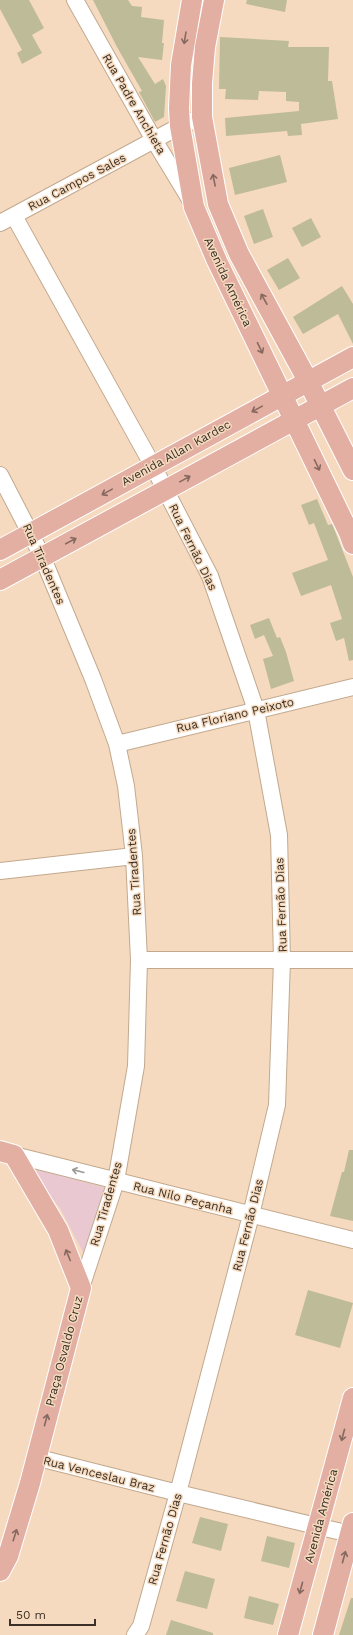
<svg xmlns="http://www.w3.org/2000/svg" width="353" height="1635" font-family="'Work Sans',sans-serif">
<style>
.green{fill:#e9c8d1}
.building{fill:#bebb99}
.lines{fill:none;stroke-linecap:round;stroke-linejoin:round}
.minor-casing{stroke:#c2a98e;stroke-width:18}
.major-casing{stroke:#fff;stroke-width:22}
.minor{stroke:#fff;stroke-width:16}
.major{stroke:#e3afa3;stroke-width:20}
.oneway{stroke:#86695e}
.oneway2{stroke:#9c9892}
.labels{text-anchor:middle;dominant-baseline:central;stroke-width:3;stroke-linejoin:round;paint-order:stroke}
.street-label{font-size:12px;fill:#3a3025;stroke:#f5dabf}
</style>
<rect width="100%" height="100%" fill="#f5dabf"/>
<!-- green -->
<path class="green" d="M30 1168 107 1188 86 1258 61 1210Z"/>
<!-- building -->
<path class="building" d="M0 0H29L44 28 32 35 42 53 22 64 17 53 22 50 0 9Z
M93 0H128L132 6 142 7 141 17 164 20 162 43H164L162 60 138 57 155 84 163 79 166 86 164 117 155 122 139 92 142 91 117 47Z
M247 0H287L285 12 246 4Z
M220 37 289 41 288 47H329L328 81H332L338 119 301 124 302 135 288 136 287 131 226 136 225 118 299 111V102L286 101V92L259 91 258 100 225 99 226 89H219Z
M280 155 287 182 235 195 229 168Z
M263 209 273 237 254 244 244 216Z
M311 218 321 237 302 247 292 228Z
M288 258 300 278 279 290 267 270Z
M342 286 353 304V344L338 314 303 334 293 317Z
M317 499 328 525 332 524 333 526 353 577V660L349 661 344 638 336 641 330 623 342 619 331 585 301 596 292 573 328 560 314 523 309 525 301 505Z
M269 618 277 638 280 637 286 652 294 681 271 689 263 659 273 656 264 635 255 639 250 625Z
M349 1150H353V1221L330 1216 342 1172H344Z
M308 1290 353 1303 340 1348 295 1335Z
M200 1517 228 1524 221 1551 192 1543Z
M267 1536 295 1543 289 1568 261 1561Z
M185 1571 215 1579 207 1609 176 1601Z
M249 1596 279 1604 273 1625 244 1618Z
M351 1598H353V1635H339Z
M171 1620 213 1633V1635H166Z"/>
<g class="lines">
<!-- minor casing -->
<g class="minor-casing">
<path id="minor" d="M75 0 154 140 191 201
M14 216 153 466 210 576 256 710 279 835 282 960 277 1105 251 1215 178 1493 141 1626 135 1635
M0 223 180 126 202 117
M0 475 42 556 93 679 117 744 126 786 134 856 139 960 136 1066 116 1181 81 1288
M117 744 353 687
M0 871 134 856
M139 960H353
M14 1155 353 1240
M35 1457 178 1493 350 1534"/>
</g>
<!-- major casing -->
<g class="major-casing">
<path id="major" d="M192 0 181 65 179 108 180 126 194 207 217 261 349 533 353 544
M214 0 205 47 202 83V117L218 204 239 254 308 381 353 470
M0 550 353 357
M0 580 353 388
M0 1151 14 1155 58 1230 81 1288 30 1483 8 1556 0 1571
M288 1635 353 1398
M323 1635 353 1523"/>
</g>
<!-- minor -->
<use href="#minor" class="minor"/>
<!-- major -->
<use href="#major" class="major"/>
</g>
<!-- one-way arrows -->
<defs><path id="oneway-shaft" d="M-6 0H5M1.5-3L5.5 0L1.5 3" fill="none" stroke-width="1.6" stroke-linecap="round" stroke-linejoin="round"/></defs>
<g class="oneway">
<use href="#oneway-shaft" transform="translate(185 38) rotate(99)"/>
<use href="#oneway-shaft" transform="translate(214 180) rotate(-101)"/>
<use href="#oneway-shaft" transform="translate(264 299) rotate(-119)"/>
<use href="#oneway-shaft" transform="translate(260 348) rotate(64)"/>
<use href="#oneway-shaft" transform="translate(257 409) rotate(151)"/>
<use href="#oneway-shaft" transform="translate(317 465) rotate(64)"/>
<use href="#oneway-shaft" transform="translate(185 479) rotate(-29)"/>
<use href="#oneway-shaft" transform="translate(107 492) rotate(151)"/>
<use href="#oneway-shaft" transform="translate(71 541) rotate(-28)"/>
<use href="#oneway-shaft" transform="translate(68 1255) rotate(-112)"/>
<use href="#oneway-shaft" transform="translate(46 1420) rotate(-75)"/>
<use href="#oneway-shaft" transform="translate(343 1435) rotate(105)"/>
<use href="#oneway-shaft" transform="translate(15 1535) rotate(-72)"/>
<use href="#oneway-shaft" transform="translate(344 1557) rotate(-75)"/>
<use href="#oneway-shaft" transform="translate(301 1588) rotate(105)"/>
</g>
<use class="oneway2" href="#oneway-shaft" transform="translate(78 1171) rotate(-166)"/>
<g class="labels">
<!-- street labels -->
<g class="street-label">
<text transform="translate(134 104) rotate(60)">Rua Padre Anchieta</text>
<text transform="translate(77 182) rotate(-28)">Rua Campos Sales</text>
<text transform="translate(228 282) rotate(65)">Avenida América</text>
<text transform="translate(176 453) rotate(-29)">Avenida Allan Kardec</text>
<text transform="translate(193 547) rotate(64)">Rua Fernão Dias</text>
<text transform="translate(44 564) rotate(66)">Rua Tiradentes</text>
<text transform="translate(235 715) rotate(-13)">Rua Floriano Peixoto</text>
<text transform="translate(134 872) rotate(-94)">Rua Tiradentes</text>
<text transform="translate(281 905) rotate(-92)">Rua Fernão Dias</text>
<text transform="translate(183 1198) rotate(14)">Rua Nilo Peçanha</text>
<text transform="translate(106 1204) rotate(-74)">Rua Tiradentes</text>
<text transform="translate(248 1225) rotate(-76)">Rua Fernão Dias</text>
<text transform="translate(64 1351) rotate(-75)">Praça Osvaldo Cruz</text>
<text transform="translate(99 1474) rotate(14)">Rua Venceslau Braz</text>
<text transform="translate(321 1516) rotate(-75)">Avenida América</text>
<text transform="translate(165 1539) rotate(-74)">Rua Fernão Dias</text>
</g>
</g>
<!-- scale -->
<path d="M10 1619v6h85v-6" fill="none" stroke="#3a3025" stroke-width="2"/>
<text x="16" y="1619" font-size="12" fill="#3a3025" stroke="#f5dabf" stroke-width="3" paint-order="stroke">50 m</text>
</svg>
